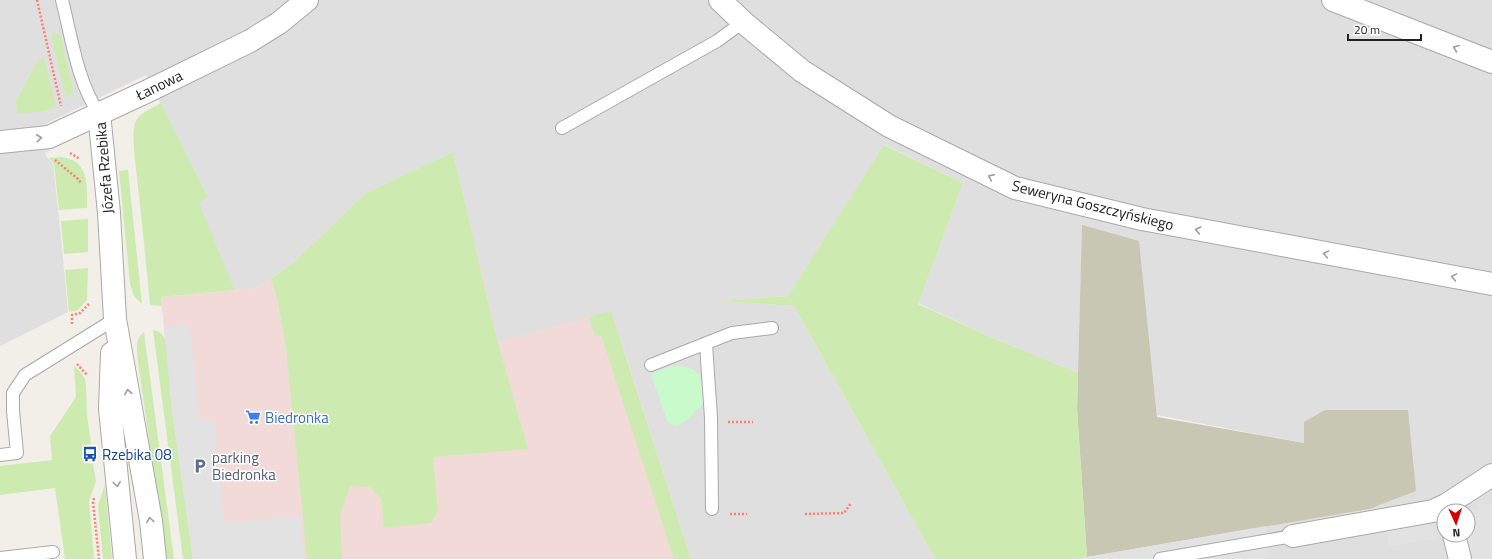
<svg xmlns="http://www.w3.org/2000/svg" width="1492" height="559" font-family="'Titillium Web',sans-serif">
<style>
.residential{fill:#e0dfdf;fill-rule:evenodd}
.commercial{fill:#f2dad9}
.construction{fill:#c7c7b4}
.grass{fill:#cdebb0}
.park{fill:#c8facc}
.parking{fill:#e2e2e2}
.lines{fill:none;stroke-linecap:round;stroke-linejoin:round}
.lane-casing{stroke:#a9a9a9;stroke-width:14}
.street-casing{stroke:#a9a9a9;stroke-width:24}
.path{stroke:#fa8072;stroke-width:2.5;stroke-dasharray:2 2;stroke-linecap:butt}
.lane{stroke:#fff;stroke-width:12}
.street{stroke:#fff;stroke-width:22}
.oneway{stroke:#9c9c9c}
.labels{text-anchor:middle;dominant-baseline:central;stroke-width:3;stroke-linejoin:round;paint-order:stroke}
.street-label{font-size:15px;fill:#222;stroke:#fff}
.shop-label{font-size:15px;fill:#366cbe;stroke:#fff;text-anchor:start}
.transit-label{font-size:15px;fill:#164399;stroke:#fff;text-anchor:start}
.service-label{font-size:15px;fill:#4e5e75;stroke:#fff;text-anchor:start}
</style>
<rect width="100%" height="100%" fill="#f2efe9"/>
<!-- residential -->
<path class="residential" d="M0 0H1492V559H1267L1266 526 1304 443 1157 415 1139 245 1082 226 1078 373 993 338 918 303 963 183 885 145 788 296 723 301 794 306 935 559H691L624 350 498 343 453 152 366 193 295 261 271 279 255 288 235 290 198 203 208 197 146 75 47 123 50 151 45 152 46 156 53 164 61 237 68 312 0 346ZM1444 511H1468V535H1444Z"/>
<!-- commercial -->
<path class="commercial" d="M453 152 498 342 611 311 691 559H193L172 410 161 297 255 288 271 279 295 261 366 193Z"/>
<!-- construction -->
<path class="construction" d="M1082 225 1139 241 1157 417 1304 443V422L1325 410H1408L1416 491 1369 509 1087 557 1077 409Z"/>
<!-- grass -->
<path class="grass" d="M55 33 60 35 73 89 72 94 66 98 51 35Z
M43 58 45 62 56 106 45 111 17 114 16 101 39 59Z
M161 103 208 197 199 203 235 290 161 297 162 306 150 305C146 263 142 220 137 178 136 165 131 135 135 123 139 113 152 108 161 103Z
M884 145 963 183 918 304 993 338 1078 373 1077 409 1087 557 1078 559H935L794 306 719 301 788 296Z
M453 152 498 343 528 449 433 457 438 512 431 523 384 528 381 500 370 487 350 486 340 515 342 559H307L286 348 277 297 271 279 295 261 366 193Z
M61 157C90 160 87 186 87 208L59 210 54 164 49 158Z
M128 170 142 304 134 296 130 284 119 171Z
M88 219V252L64 254 61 221Z
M88 268 87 300 78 310 69 312 65 270Z
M611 311 691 559H674L601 335 595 336 589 317Z
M153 330C160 331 164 335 166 342L172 410 193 559H183Z
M144 332 174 559H166L138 362C137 351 134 339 144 332Z
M74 366 80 371 85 379 86 386 87 414 91 444 86 445 89 464H93L96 481 89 501 94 559H65L55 488 0 495V466L52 460 50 436 76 397Z
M105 484 112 559H103L98 506Z"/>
<!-- park -->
<path class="park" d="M674 366C702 365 703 380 704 403 695 411 678 436 667 420L651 374 668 367Z"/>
<!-- parking -->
<path class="parking" d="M190 325 200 420 214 419 224 523 300 516 304 559H193L172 410 164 327Z
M1478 504H1492V559H1471L1465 535H1468V511H1459V510L1479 509Z
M1432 522 1436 539 1390 546 1386 529Z
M1266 526 1267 559H1078L1087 557Z"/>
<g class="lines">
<!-- lane casing -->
<g class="lane-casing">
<path id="lane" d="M62 0C71 35 78 85 99 113
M562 128 717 41 743 22
M706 344 711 418 712 509
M651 365 732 333 772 328
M0 455 17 453 13 411V393L25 375 115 319
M0 558 53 552
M1160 559 1293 536"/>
</g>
<!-- street casing -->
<g class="street-casing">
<path id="street" d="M720 0 743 22 802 71 889 126 1015 188 1142 219 1492 284
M1333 0 1492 62
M99 113 109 213 115 319 151 521 155 559
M0 142 49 137 148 91 250 41 279 23 307 0
M112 353 110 409 125 559
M1454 535 1460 559
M1293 536 1433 511 1446 505 1492 475"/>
</g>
<!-- path -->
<path class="path" d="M37 0 61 106
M70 153 80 159
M55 160 78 179 81 183
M72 324V315L80 313 89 304
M77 364 87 375
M728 422H753
M94 498 93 502 99 559
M730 514H747
M805 514 844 513 851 503"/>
<!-- lane -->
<use href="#lane" class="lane"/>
<!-- street -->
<use href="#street" class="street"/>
</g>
<!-- one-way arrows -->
<defs><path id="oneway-chevron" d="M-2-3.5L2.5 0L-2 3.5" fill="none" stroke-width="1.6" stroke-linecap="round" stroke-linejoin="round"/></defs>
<g class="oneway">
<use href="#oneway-chevron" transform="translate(1456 48) rotate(-158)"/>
<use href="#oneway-chevron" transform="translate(39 138) rotate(-6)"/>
<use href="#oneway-chevron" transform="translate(991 177) rotate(-154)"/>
<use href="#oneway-chevron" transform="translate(1198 230) rotate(-169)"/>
<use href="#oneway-chevron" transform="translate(1326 254) rotate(-170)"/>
<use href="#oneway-chevron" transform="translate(1454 277) rotate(-170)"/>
<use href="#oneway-chevron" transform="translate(128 392) rotate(-100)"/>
<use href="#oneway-chevron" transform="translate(117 484) rotate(83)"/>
<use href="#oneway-chevron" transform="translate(150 520) rotate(-98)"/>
</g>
<!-- icons -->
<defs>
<g id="supermarket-bare" transform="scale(1.2)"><path d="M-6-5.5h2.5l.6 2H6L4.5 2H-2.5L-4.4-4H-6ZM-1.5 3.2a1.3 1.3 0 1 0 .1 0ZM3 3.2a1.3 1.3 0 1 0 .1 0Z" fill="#3f7fe0" stroke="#fff" stroke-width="2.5" paint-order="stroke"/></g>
<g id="bus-bare" transform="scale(1.2)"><path d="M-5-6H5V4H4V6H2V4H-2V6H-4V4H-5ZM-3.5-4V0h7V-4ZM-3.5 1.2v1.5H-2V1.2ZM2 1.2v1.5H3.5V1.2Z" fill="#1a4fb4" stroke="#fff" stroke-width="2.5" paint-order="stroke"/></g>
<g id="parking-bare" transform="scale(1.2)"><path d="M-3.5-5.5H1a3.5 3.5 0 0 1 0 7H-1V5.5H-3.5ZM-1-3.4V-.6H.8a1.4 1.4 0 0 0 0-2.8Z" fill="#5c6f8a" stroke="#fff" stroke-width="2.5" paint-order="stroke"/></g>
</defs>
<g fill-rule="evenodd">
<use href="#supermarket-bare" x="253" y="417"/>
<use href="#bus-bare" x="90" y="454"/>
<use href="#parking-bare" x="200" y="466"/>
</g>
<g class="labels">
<!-- street labels -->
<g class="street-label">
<text transform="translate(159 85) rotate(-26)">Łanowa</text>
<text transform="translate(104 168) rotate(-95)">Józefa Rzebika</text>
<text transform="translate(1093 205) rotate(14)">Seweryna Goszczyńskiego</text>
</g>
<!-- shop labels -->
<g class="shop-label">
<text x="265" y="417">Biedronka</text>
</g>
<!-- transit labels -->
<g class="transit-label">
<text x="102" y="454">Rzebika 08</text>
</g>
<!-- service labels -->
<g class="service-label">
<text x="212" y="457">parking<tspan x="212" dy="17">Biedronka</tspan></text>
</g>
</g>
<!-- north arrow -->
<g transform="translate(1456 523) rotate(177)"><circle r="19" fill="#ffffff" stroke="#a7a7a7"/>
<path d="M0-3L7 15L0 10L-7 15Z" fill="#d40000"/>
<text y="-6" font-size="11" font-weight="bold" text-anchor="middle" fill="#222222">N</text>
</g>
<!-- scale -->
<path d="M1348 34v6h73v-6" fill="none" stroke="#222222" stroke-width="2"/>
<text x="1354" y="34" font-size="12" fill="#222222" stroke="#ffffff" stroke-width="3" paint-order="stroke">20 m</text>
</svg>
